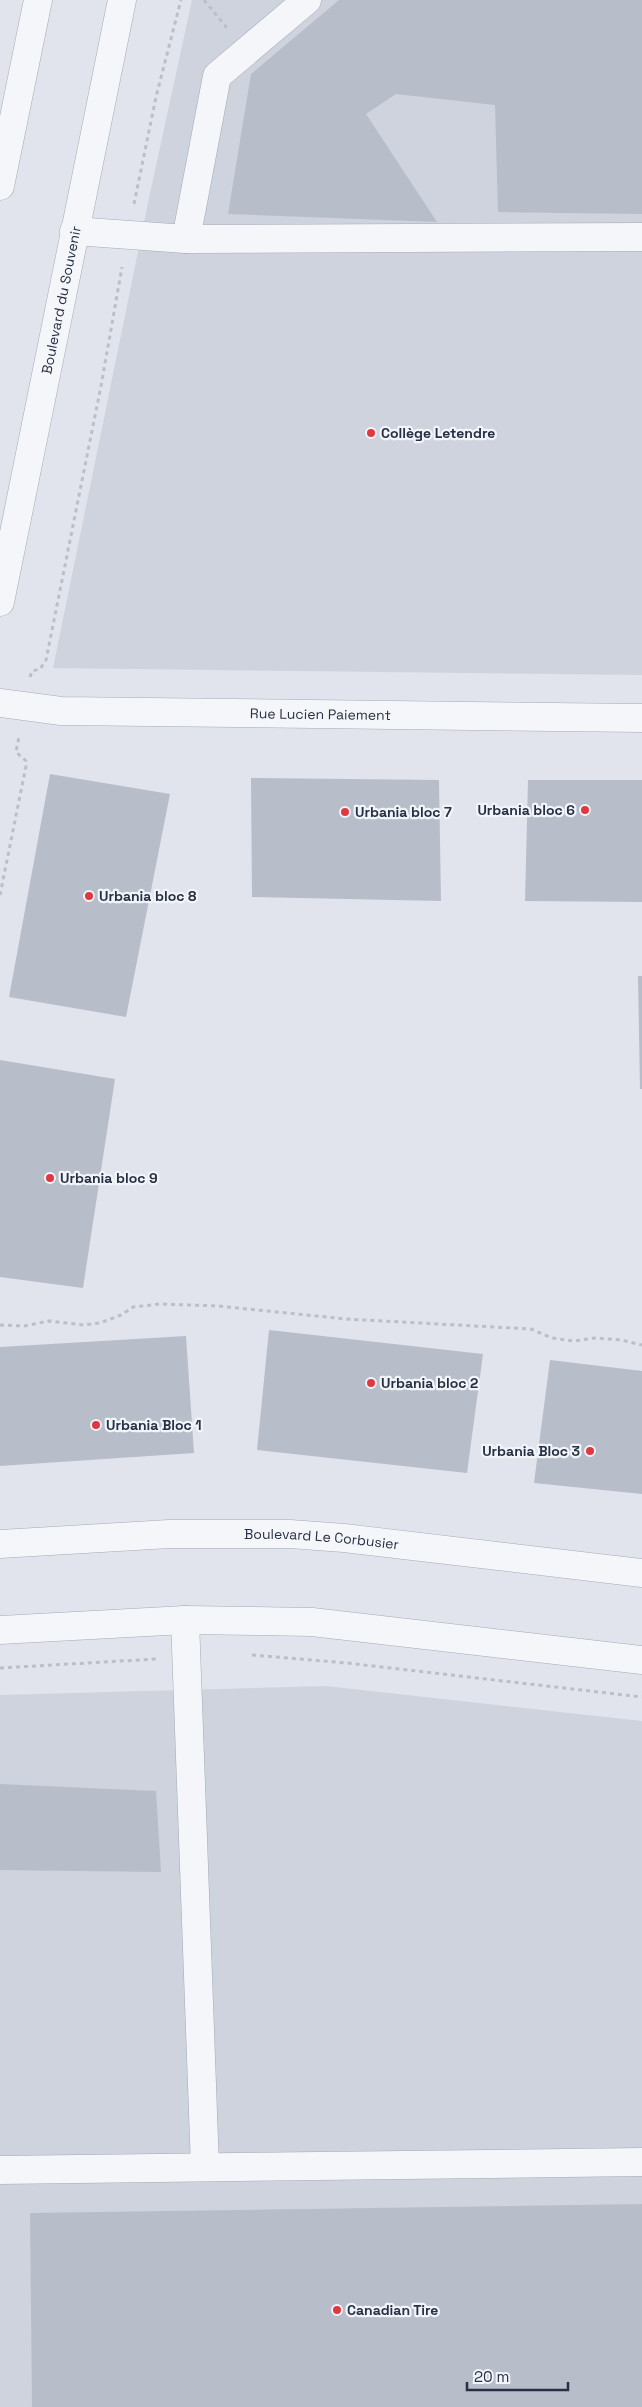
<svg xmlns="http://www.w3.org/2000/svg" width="642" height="2407" font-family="'Space Grotesk',sans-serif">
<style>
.built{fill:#cfd3de}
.building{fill:#b8bdca}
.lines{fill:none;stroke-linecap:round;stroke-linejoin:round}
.minor-casing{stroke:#a5aab7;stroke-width:29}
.path{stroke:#bbbfc7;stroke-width:3;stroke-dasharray:4 4;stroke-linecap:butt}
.minor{stroke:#f5f6f9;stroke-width:28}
.poi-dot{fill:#de3943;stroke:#f1f4f8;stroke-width:2}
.labels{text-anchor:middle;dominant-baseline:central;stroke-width:4.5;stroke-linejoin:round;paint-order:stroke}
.street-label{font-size:14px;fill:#273045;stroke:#f1f4f8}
.poi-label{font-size:14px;font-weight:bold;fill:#273045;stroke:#f1f4f8;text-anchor:start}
</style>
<rect width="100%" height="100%" fill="#e1e4ec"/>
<!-- built -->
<path class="built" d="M192 0H642V675L53 668 149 198Z
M326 1686 642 1721V2407H0V1695Z"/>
<!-- building -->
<path class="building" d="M339 0H642V214L498 212 495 105 396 94 366 114 437 222 228 214 251 74Z
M50 774 170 794 126 1017 9 997Z
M251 778 439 780 441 901 252 897Z
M528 780H642V902L525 901Z
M638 976H642V1089H640Z
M0 1060 115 1079 83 1288 0 1277Z
M269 1330 483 1354 467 1473 257 1450Z
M186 1336 194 1453 0 1466V1347Z
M550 1360 642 1371V1494L534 1483Z
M0 1784 156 1791 161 1872 0 1870Z
M642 2204V2407H32L30 2213Z"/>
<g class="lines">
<!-- minor casing -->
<g class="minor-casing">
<g id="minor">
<path d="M0 186 38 0"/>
<path d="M74 231 186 239 642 237"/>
<path d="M186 239 217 76 307 0"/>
<path id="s1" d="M0 602 122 0"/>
<path id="s2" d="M0 703 61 711 642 718"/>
<path id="s3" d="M0 1544 169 1534H290L344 1538 642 1573"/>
<path d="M185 1620 205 2167"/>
<path d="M0 1630 185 1620 312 1622 642 1660"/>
<path d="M0 2170 642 2162"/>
</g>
</g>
<!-- path -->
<path class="path" d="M204 0 227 28
M134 204 156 97 181 0
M30 677 32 671 40 669 46 660 101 386 122 267
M0 895 26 766V761L16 752 19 737
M0 1325 24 1326 49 1321 84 1325 100 1323 121 1315 133 1307 160 1304 218 1306 346 1319 531 1329 552 1338 574 1341 595 1338 621 1340 642 1345
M252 1655 347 1663 642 1697
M0 1668 156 1659"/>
<!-- minor -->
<use href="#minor" class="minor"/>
</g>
<!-- markers -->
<g class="poi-dot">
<circle cx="371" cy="433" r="5"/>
<circle cx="585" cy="810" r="5"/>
<circle cx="345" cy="812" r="5"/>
<circle cx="89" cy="896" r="5"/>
<circle cx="50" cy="1178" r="5"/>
<circle cx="371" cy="1383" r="5"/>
<circle cx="96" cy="1425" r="5"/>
<circle cx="590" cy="1451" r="5"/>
<circle cx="337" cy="2310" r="5"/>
</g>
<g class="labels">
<!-- street labels -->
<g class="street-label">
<text stroke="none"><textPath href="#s1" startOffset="308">Boulevard du Souvenir</textPath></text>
<text stroke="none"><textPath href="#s2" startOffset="321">Rue Lucien Paiement</textPath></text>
<text stroke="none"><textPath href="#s3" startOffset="322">Boulevard Le Corbusier</textPath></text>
</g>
<!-- poi labels -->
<g class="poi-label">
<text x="381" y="433">Collège Letendre</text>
<text x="575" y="810" text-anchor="end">Urbania bloc 6</text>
<text x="355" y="812">Urbania bloc 7</text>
<text x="99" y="896">Urbania bloc 8</text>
<text x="60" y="1178">Urbania bloc 9</text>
<text x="381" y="1383">Urbania bloc 2</text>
<text x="106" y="1425">Urbania Bloc 1</text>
<text x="580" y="1451" text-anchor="end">Urbania Bloc 3</text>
<text x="347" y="2310">Canadian Tire</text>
</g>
</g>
<!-- scale -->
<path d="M467 2382v8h101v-8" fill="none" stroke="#273045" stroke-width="2.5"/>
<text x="474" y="2382" font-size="15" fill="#273045" stroke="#f1f4f8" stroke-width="4" paint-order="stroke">20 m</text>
</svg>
